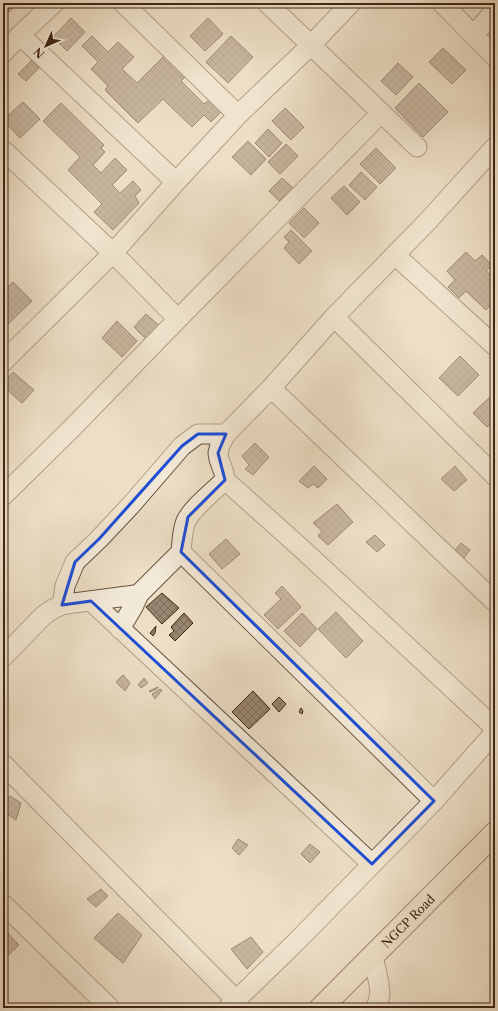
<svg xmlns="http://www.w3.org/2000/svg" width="498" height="1011" font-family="'Libre Caslon Text',serif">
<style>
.building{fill:url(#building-cross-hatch);stroke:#3f2614}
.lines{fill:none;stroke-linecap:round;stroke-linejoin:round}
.minor-casing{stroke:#6a5440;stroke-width:21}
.major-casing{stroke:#3f2614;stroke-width:24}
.minor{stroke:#f3ead9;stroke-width:19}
.major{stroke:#eddec5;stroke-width:22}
.marked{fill:none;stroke:#1d4ed8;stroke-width:3;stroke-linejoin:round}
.labels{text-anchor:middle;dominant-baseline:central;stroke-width:3;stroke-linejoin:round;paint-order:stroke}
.street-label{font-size:12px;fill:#3f2614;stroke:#f3ead9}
</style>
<defs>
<pattern id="building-cross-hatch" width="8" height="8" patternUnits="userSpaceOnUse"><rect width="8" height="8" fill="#998670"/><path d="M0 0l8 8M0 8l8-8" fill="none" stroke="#7e6d5b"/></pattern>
</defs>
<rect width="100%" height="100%" fill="#eddec5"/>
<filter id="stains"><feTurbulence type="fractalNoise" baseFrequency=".005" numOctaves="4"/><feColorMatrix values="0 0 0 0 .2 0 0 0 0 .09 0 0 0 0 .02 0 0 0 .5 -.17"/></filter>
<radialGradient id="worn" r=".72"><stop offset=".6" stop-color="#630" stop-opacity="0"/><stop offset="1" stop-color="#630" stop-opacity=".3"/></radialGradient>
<!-- building -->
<path class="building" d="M3 3H18L9 12 3 6Z
M290 3H298L294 7Z
M71 18 85 32 67 51 53 37Z
M208 18 223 34 205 51 190 36Z
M92 36 108 52 118 42 134 57 122 69 137 83 164 56 185 77 181 81 204 104 210 99 222 111 211 122 204 115 192 127 163 99 138 123 105 90 108 86 91 69 98 62 82 46Z
M231 36 253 57 228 83 206 62Z
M443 48 466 70 452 84 429 62Z
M32 60 39 68 26 81 18 74Z
M398 63 413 77 396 95 381 81Z
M419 83 448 112 423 137 395 108Z
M23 102 40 119 20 138 3 120Z
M61 103 104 145 101 148 105 152 93 165 101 173 115 158 127 170 112 185 120 193 133 181 141 190 135 196 139 203 113 230 94 212 102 204 68 170 80 157 43 121Z
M285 108 304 127 291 140 272 121Z
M268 129 282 143 269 157 255 143Z
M248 141 266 159 251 175 232 157Z
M286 144 298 156 280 174 268 162Z
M376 148 396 168 380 184 360 164Z
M361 172 377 187 365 200 349 185Z
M282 178 293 188 279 201 269 191Z
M344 186 360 202 347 215 331 198Z
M304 208 319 223 304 238 289 223Z
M291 230 312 251 299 264 284 248 289 242 284 237Z
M466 252 475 261 482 255 492 265 486 271 495 279V301L486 310 466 291 459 298 448 287 455 280 447 271Z
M13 282 32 301 3 329V292Z
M146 314 161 327 148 341 134 327Z
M117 321 137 341 122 357 102 338Z
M460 356 479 375 458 396 439 378Z
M13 372 34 390 22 403 3 386V384Z
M491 396 495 400V420L487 427 473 413Z
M255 443 269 457 253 475 245 469 249 465 242 456Z
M314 466 327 479 318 488 313 484 308 488 299 481Z
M455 466 467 480 454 491 441 479Z
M337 504 353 522 328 545 318 536 322 531 313 523Z
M375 535 385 545 377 552 366 542Z
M226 539 240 554 222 569 209 554Z
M461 543 470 550 464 558 455 550Z
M282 586 301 607 278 629 264 615 281 599 275 593Z
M162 593 179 608 162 624 146 607Z
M336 612 363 641 346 658 318 629Z
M184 613 193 623 175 641 169 635 174 631 171 627Z
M302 613 317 629 300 647 284 631Z
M156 626 155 633 153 636 150 633Z
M123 675 130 683 125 691 116 682Z
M144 678 148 683 141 688 138 685Z
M158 687V688L150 692 149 691Z
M160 689 162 690 155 699 152 694Z
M253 691 270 709 249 729 232 712Z
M279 697 286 704 279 712 272 704Z
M301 708 303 711 302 714 299 712Z
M10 796 21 803 16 820 3 811V806Z
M238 839 248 845 239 855 232 848Z
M310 844 320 852 310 863 301 854Z
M101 889 108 896 96 907 87 899Z
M118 913 142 935 123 963 94 938Z
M3 928 19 945 3 960Z
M251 937 263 952 247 969 231 949Z"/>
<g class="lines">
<!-- minor casing -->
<g class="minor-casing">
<path id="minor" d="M123 3 238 115
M267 3 417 147
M442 3 495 57
M20 35 176 182
M474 35 495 10
M3 53 20 35 54 3
M495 147 427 222 334 317 271 388 495 602
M3 150 113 253 178 319
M395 255 495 346
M334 317 495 476
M3 362 113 253 176 182 238 115 311 45 351 3
M271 388 226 434 220 445 218 453 219 459 224 473 225 480 302 549 495 728
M3 496 72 428 178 319 381 113
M181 552 434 801
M91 601 372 864
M62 605 65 586 75 562 99 539 131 505 182 446 198 434H226
M120 629 133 607 139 594
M3 657 44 615 53 609 62 605 74 603 127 596 139 594 181 552C182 542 182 531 186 521 193 507 214 491 225 480
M3 764 236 1000
M3 904 110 1008
M373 955 379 984 380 995 376 1008
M228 1008 296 942 434 801 495 732"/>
</g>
<!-- major casing -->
<g class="major-casing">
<g id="major">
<path id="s1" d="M321 1008 495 833"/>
</g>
</g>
<!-- minor -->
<use href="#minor" class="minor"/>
<!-- major -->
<use href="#major" class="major"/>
</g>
<!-- marked area -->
<path d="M0 0H498V1011H0ZM198 434H226L218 453 225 480 188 517 181 552 434 801 372 864 91 601 62 605 75 562 99 539 182 446Z" fill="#eddec5" fill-opacity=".55" fill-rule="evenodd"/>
<path class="marked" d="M198 434H226L218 453 225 480 188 517 181 552 434 801 372 864 91 601 62 605 75 562 99 539 182 446Z"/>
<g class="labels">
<!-- street labels -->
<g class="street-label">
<text stroke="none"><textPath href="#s1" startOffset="123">NGCP Road</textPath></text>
</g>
</g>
<!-- margin -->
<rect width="498" height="1011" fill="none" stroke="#eddec5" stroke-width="16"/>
<rect x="4" y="4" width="490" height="1003" fill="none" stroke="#3f2614" stroke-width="2"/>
<rect x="8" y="8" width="482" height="995" fill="none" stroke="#3f2614"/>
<!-- north arrow -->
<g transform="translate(46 46) rotate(225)" stroke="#f3ead9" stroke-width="3" paint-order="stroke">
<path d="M0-3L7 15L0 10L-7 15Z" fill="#3f2614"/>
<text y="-6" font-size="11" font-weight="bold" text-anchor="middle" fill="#3f2614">N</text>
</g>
<rect width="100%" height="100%" filter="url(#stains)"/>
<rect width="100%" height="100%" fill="url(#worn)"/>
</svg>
